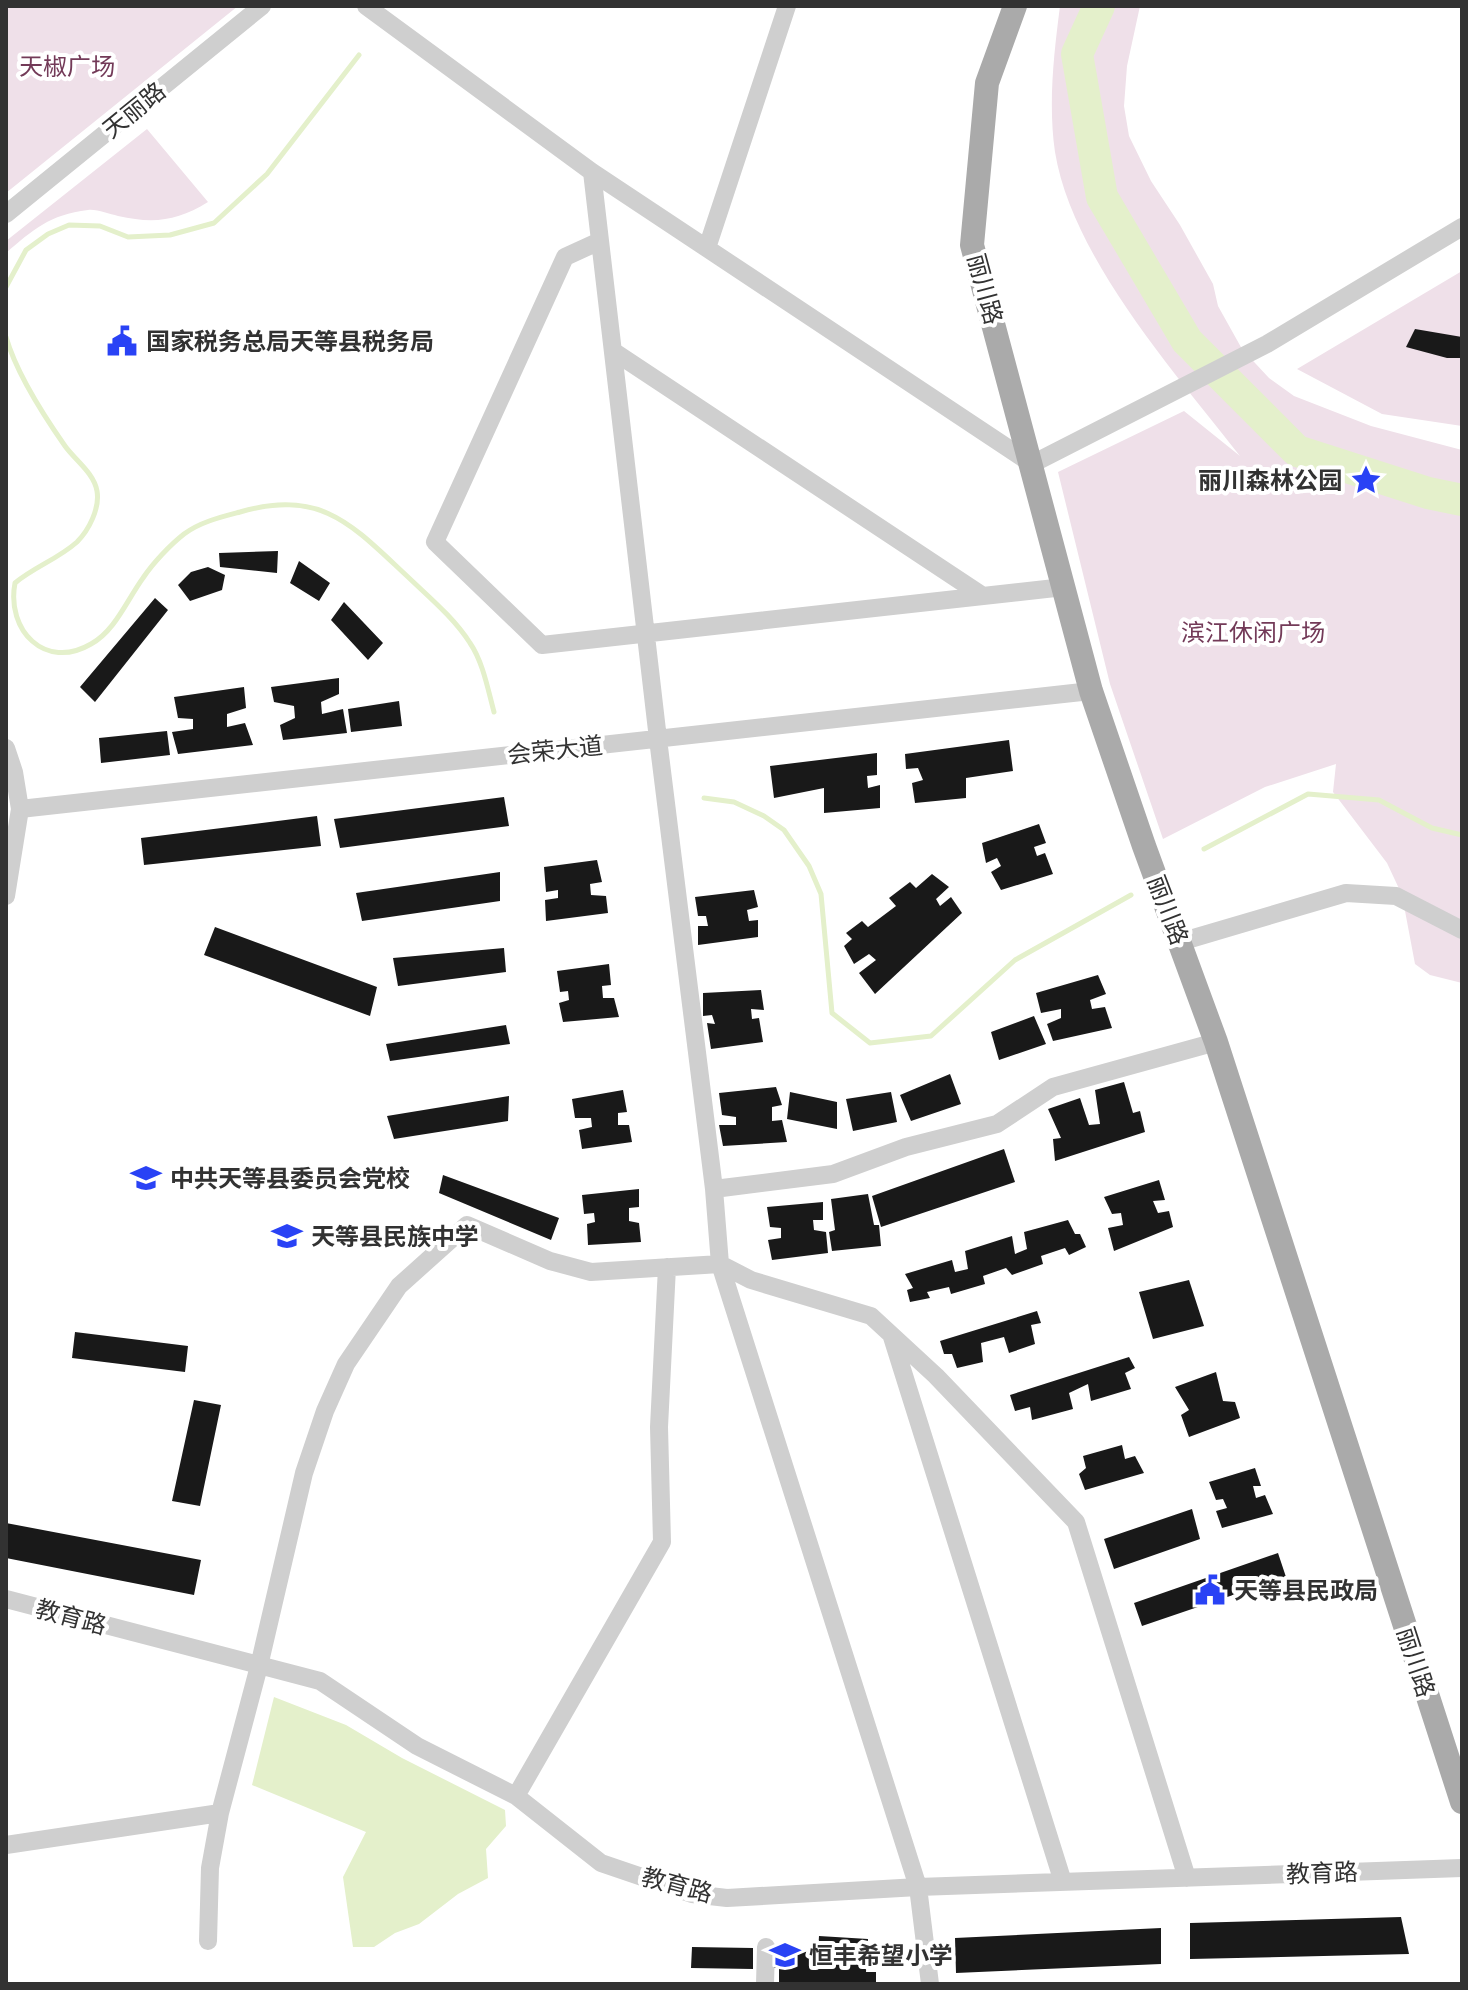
<svg xmlns="http://www.w3.org/2000/svg" width="1468" height="1990" font-family="Montserrat,'Noto Sans SC',sans-serif">
<style>
.green{fill:#efe0e9}
.water{fill:#e4f0cb}
.lines{fill:none;stroke-linecap:round;stroke-linejoin:round}
.stream{stroke:#e4f0cb;stroke-width:5}
.river{stroke:#e4f0cb;stroke-width:32}
.building{fill:#191919}
.minor{stroke:#cfcfcf;stroke-width:18}
.major{stroke:#aaa;stroke-width:24}
.labels{text-anchor:middle;dominant-baseline:central;stroke-width:8;stroke-linejoin:round;paint-order:stroke}
.park-label{font-size:24px;fill:#733a58;stroke:#fff}
.street-label{font-size:24px;fill:#323232;stroke:#fff}
.poi-label{font-size:24px;font-weight:bold;fill:#323232;stroke:#fff;text-anchor:start}
</style>
<rect width="100%" height="100%" fill="#fff"/>
<!-- green -->
<path class="green" d="M6 6H238L6 193Z
M1060 6H1140L1127 66 1124 106 1129 136 1151 181 1180 225 1213 284 1218 306 1242 349 1269 378 1294 396 1371 426 1462 450V983L1430 975 1415 964 1402 895 1387 863 1333 792 1336 764 1265 787 1163 839 1110 684 1058 472 1184 411 1240 456C1175 373 1072 257 1055 152 1048 104 1054 53 1060 6Z
M147 129 208 202C177 221 154 224 118 216 109 214 97 209 88 210 49 215 34 229 6 253V241Z
M1462 271V426L1382 414 1297 369Z"/>
<!-- water -->
<path class="water" d="M274 1697 346 1725 402 1758 505 1810 506 1826 486 1849 488 1878 458 1894 419 1924 395 1933 374 1947H353L343 1877 366 1832 252 1785Z"/>
<g class="lines">
<!-- stream -->
<path class="stream" d="M6 287 26 250 48 234 69 225 100 226 128 237 170 235 214 223 267 174 359 55
M6 337C16 372 44 416 65 446 75 460 94 473 97 491 100 508 89 530 77 542 58 559 34 567 15 583 6 630 45 671 91 644 115 631 127 600 143 578 153 563 170 545 184 534 200 522 221 517 240 512 322 488 353 526 408 577 430 598 454 618 470 643 483 662 488 690 494 712
M704 798 734 802 764 816 784 830 809 866 821 894 832 1013 870 1043 931 1036 1015 960 1131 895
M1204 849 1308 794 1379 800 1432 828 1462 835"/>
<!-- river -->
<path class="river" d="M1099 6 1077 54 1102 197 1187 341 1297 451 1428 493 1462 500"/>
</g>
<!-- building -->
<path class="building" d="M1415 329 1462 337V358H1447L1406 347Z
M278 551 277 573 220 567 219 553Z
M299 561 330 583 319 601 290 583Z
M208 567 225 575 222 590 190 601 178 585 191 572Z
M155 598 168 610 95 702 80 687Z
M344 602 383 643 368 660 331 620Z
M339 678V694L321 702 322 714 343 709 347 733 283 740 280 725 295 718 294 706 274 702 271 687Z
M244 687 246 708 227 714V727L245 723 253 745 178 754 172 732 193 729V719L178 718 174 697Z
M399 701 402 726 351 732 348 709Z
M167 731 170 755 101 763 99 738Z
M1009 740 1013 771 966 778V798L915 803 912 783 923 780 918 768 906 769 905 754Z
M877 753V775L867 776 868 788 880 785V808L824 813V788L774 798 770 766Z
M504 797 509 826 340 848 334 819Z
M317 816 321 846 144 865 141 838Z
M1039 824 1046 843 1034 847 1037 856 1045 853 1053 874 1001 890 991 872 1001 866 997 858 986 863 982 843Z
M597 860 602 882 590 884 591 895 606 896 608 913 546 921 545 900 558 898V890L546 892 544 867Z
M500 872V901L362 921 356 893Z
M932 874 949 887 936 899 940 906 951 897 962 913 875 994 859 973 876 960 869 954 854 964 844 946 852 939 846 933 862 921 868 927 896 906 889 898 910 882 916 888Z
M754 890 758 907 747 910 749 921 758 920V937L698 945V926H708L706 916H698L695 897Z
M215 927 377 987 370 1016 204 955Z
M504 948 506 972 398 986 393 958Z
M609 964 611 985 602 986 603 998H614L619 1017 563 1022 559 1003 569 1000 568 991 560 992 557 971Z
M1098 975 1106 994 1090 1000 1092 1009 1105 1007 1112 1028 1053 1041 1047 1024 1061 1018V1009L1041 1013 1036 993Z
M761 990 764 1010 751 1009 752 1019 759 1018 763 1042 711 1049 707 1023 715 1024 712 1015 703 1016V993Z
M1034 1016 1046 1044 999 1060 991 1032Z
M506 1025 510 1044 390 1061 386 1044Z
M950 1074 961 1104 911 1121 900 1095Z
M1124 1082 1133 1113 1140 1111 1145 1132 1055 1161 1053 1139 1061 1138 1048 1109 1080 1098 1089 1125 1100 1124 1095 1090Z
M776 1087 782 1105 772 1107V1121L782 1120 787 1142 723 1146 719 1125H736V1117L722 1115 719 1093Z
M623 1090 627 1112 618 1113V1125H629L632 1142 582 1149 579 1130 592 1127 591 1118H575L572 1099Z
M790 1092 837 1102V1129L787 1119Z
M891 1092 897 1122 853 1131 846 1099Z
M509 1096 508 1121 394 1139 387 1116Z
M1004 1149 1015 1182 881 1227 872 1196Z
M443 1175 559 1218 551 1240 439 1193Z
M1159 1180 1165 1200 1153 1201 1158 1213 1169 1211 1173 1227 1114 1251 1108 1228 1123 1225 1121 1213 1112 1214 1104 1197Z
M639 1189V1207L629 1208V1221L639 1223 641 1242 588 1245 587 1224 595 1222 594 1213 584 1214 582 1195Z
M868 1194 874 1225H879L881 1246 832 1251 829 1232 835 1230 831 1199Z
M823 1202V1220H813L814 1230 826 1232 828 1253 772 1260 768 1240 781 1238V1228L770 1227 767 1207Z
M1068 1220 1075 1234H1080L1086 1247 1069 1255 1065 1248 1041 1256 1043 1264 1012 1275 1006 1268 983 1276 985 1284 951 1294 949 1287 927 1292 930 1298 910 1302 907 1290 913 1288 905 1274 952 1260 955 1272 968 1269 965 1251 1012 1236 1015 1254 1027 1249 1024 1232Z
M1189 1280 1204 1326 1153 1339 1139 1292Z
M1037 1311 1041 1323 1031 1325 1035 1344 1009 1353 1004 1337 981 1343 983 1362 957 1368 952 1354H944L940 1341Z
M75 1332 188 1346 185 1372 72 1358Z
M1129 1357 1135 1368 1125 1373 1131 1389 1091 1401 1088 1384 1069 1393 1073 1409 1032 1420 1030 1407 1015 1411 1010 1395Z
M1216 1372 1223 1401 1235 1402 1240 1418 1189 1437 1181 1415 1189 1410 1175 1387Z
M194 1400 221 1405 200 1506 172 1501Z
M1122 1445 1125 1459 1135 1456 1144 1473 1085 1490 1079 1474 1086 1468 1083 1456Z
M1255 1468 1261 1486H1253L1256 1498 1265 1495 1273 1514 1222 1528 1216 1511 1227 1508 1223 1499 1216 1500 1209 1482Z
M1192 1509 1200 1539 1114 1569 1104 1539Z
M6 1523 201 1560 194 1595 6 1558Z
M1278 1553 1286 1577 1142 1626 1134 1603Z
M1401 1917 1409 1954 1190 1959V1923Z
M1161 1928V1964L956 1973 955 1938Z
M819 1936 868 1939 866 1972H876V1984H779V1968H769L770 1949 818 1952Z
M692 1947 753 1948V1969L691 1968Z"/>
<g class="lines">
<!-- minor -->
<path class="minor" d="M366 6 592 172 1032 464 1267 344 1462 227
M592 172 658 739 714 1189 720 1264 918 1887 930 1984
M6 214 262 6
M600 241 565 257 435 542 542 645 1064 587
M707 248 787 6
M613 351 983 596
M6 748 14 772 20 809 6 896
M20 809 1091 691
M1180 942 1346 893 1396 896 1462 930
M714 1189 833 1174 906 1147 997 1124 1053 1087 1216 1042
M892 1337 1063 1882
M6 1599 320 1681 417 1746 516 1796 601 1863 692 1894 727 1898 918 1887 1462 1868
M516 1796 662 1542 659 1427 667 1267
M6 1845 220 1813
M208 1941 210 1868 220 1813 259 1666 304 1473 325 1411 346 1364 399 1286 467 1225 550 1261 591 1272 720 1264 751 1280 871 1316 936 1376 1076 1522 1187 1878
M765 1984 766 1947"/>
<!-- major -->
<path class="major" d="M1015 6 987 83 972 245 1091 691 1144 846 1216 1042 1462 1802"/>
</g>
<!-- icons -->
<defs>
<g id="civic-bare" transform="scale(2.4)"><path d="M-.6-6.5H3V-4.5H.6V-3L4-1V1h2V6H-6V1h2V-1L-.6-3ZM-1.2 2.5V6h2.4V2.5Z" fill="#2942f5" stroke="#fff" stroke-width="2.5" paint-order="stroke"/></g>
<g id="sight-bare" transform="scale(2.4)"><path d="M0-6L1.8-2.2L6-1.7L2.9 1.2L3.7 5.4L0 3.3L-3.7 5.4L-2.9 1.2L-6-1.7L-1.8-2.2Z" fill="#2942f5" stroke="#fff" stroke-width="2.5" paint-order="stroke"/></g>
<g id="school-bare" transform="scale(2.4)"><path d="M0-5L7-2L0 1L-7-2ZM-4 1L0 2.5L4 1V4Q0 6-4 4Z" fill="#2942f5" stroke="#fff" stroke-width="2.5" paint-order="stroke"/></g>
</defs>
<g fill-rule="evenodd">
<use href="#civic-bare" x="122" y="341"/>
<use href="#sight-bare" x="1366" y="480"/>
<use href="#school-bare" x="146" y="1178"/>
<use href="#school-bare" x="287" y="1236"/>
<use href="#civic-bare" x="1210" y="1590"/>
<use href="#school-bare" x="785" y="1955"/>
</g>
<g class="labels">
<!-- park labels -->
<g class="park-label">
<text x="67" y="66">天椒广场</text>
<text x="1253" y="632">滨江休闲广场</text>
</g>
<!-- street labels -->
<g class="street-label">
<text transform="translate(134 110) rotate(-39)">天丽路</text>
<text transform="translate(985 289) rotate(75)">丽川路</text>
<text transform="translate(555 750) rotate(-6)">会荣大道</text>
<text transform="translate(1168 910) rotate(69)">丽川路</text>
<text transform="translate(71 1617) rotate(15)">教育路</text>
<text transform="translate(1416 1662) rotate(72)">丽川路</text>
<text transform="translate(1322 1873) rotate(-2)">教育路</text>
<text transform="translate(677 1885) rotate(15)">教育路</text>
</g>
<!-- poi labels -->
<g class="poi-label">
<text x="146" y="341">国家税务总局天等县税务局</text>
<text x="1342" y="480" text-anchor="end">丽川森林公园</text>
<text x="170" y="1178">中共天等县委员会党校</text>
<text x="311" y="1236">天等县民族中学</text>
<text x="1234" y="1590">天等县民政局</text>
<text x="809" y="1955">恒丰希望小学</text>
</g>
</g>
<!-- border -->
<rect width="1468" height="1990" fill="none" stroke="#323232" stroke-width="16"/>
</svg>
